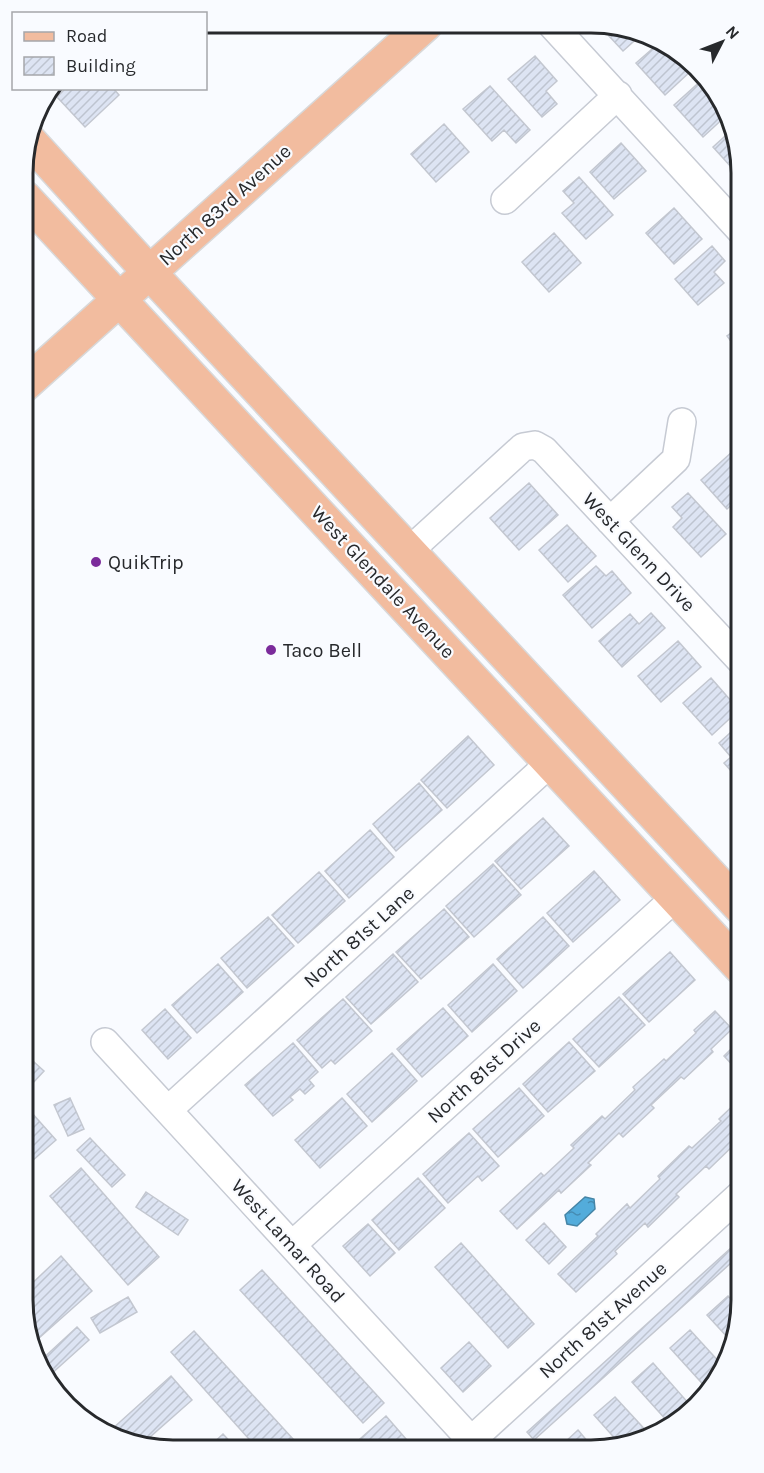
<svg xmlns="http://www.w3.org/2000/svg" width="764" height="1473" font-family="Karla,sans-serif">
<style>
.water{fill:url(#water-ripples);stroke:#4685a6;stroke-width:1.5}
.building{fill:url(#building-hatch);stroke:#c3c7d0;stroke-width:1.5}
.lines{fill:none;stroke-linecap:round;stroke-linejoin:round}
.minor-casing{stroke:#c6cad3;stroke-width:30}
.major-casing{stroke:#d8d8d9;stroke-width:36}
.minor{stroke:#fff;stroke-width:27}
.major{stroke:#f2bc9f;stroke-width:33}
.poi-dot{fill:#7b2b9b;stroke:#f9fbff;stroke-width:2}
.labels{text-anchor:middle;dominant-baseline:central;stroke-width:4.5;stroke-linejoin:round;paint-order:stroke}
.street-label{font-size:20px;fill:#27292c;stroke:#f9fbff}
.poi-label{font-size:20px;fill:#27292c;stroke:#f9fbff;text-anchor:start}
.rim{fill:none;stroke:#27292c;stroke-width:3}
</style>
<defs>
<pattern id="water-ripples" width="26" height="14" patternUnits="userSpaceOnUse" patternTransform="scale(1.5)"><rect width="26" height="14" fill="#53acdb"/><path d="M2 4q2-2 4 0t4 0M15 11q2-2 4 0t4 0" fill="none" stroke="#458cb2"/></pattern>
<pattern id="building-hatch" width="6" height="6" patternUnits="userSpaceOnUse" patternTransform="scale(1.5)"><rect width="6" height="6" fill="#dde4f3"/><path d="M-1 1l2-2M0 6l6-6M5 7l2-2" fill="none" stroke="#bec4d0"/></pattern>
</defs>
<rect width="100%" height="100%" fill="#f9fbff"/>
<!-- water -->
<path class="water" d="M585 1197 594 1199 595 1209 577 1226 567 1224 565 1215Z"/>
<!-- building -->
<path class="building" d="M621 25 641 35 623 51 609 36Z
M658 44 676 53 692 70 665 95 636 63Z
M535 56 557 81 546 91 557 104 542 117 508 79Z
M703 79 727 115 703 137 674 105Z
M490 86 530 130 516 143 504 130 492 141 463 109Z
M66 88H113L119 95 85 127 57 97Z
M444 124 469 152 436 182 411 154Z
M734 128 742 173 741 178 713 147Z
M621 143 646 171 614 199 590 172Z
M579 177 613 215 586 239 562 213 574 203 563 191Z
M674 208 702 239 674 264 646 233Z
M554 233 581 263 549 292 522 262Z
M712 246 725 261 714 272 724 283 698 305 675 279Z
M741 326V355L727 336Z
M733 451 741 460V496L727 509 701 480Z
M529 483 558 515 519 550 490 518Z
M688 493 726 534 701 557 673 527 682 518 672 507Z
M567 525 596 556 568 582 539 550Z
M596 566 606 576 612 571 631 593 592 628 563 595Z
M651 613 665 628 622 667 599 641 630 614 639 624Z
M678 641 701 667 661 702 638 676Z
M711 678 739 710 712 735 683 703Z
M741 723V782L724 763 731 757 719 743Z
M468 736 494 765 447 808 421 780Z
M419 783 442 810 396 851 373 824Z
M543 818 569 846 521 889 495 861Z
M370 830 394 857 349 898 325 871Z
M493 864 521 895 474 937 446 906Z
M594 871 620 900 573 942 547 913Z
M319 872 345 901 298 943 272 915Z
M444 909 469 937 421 979 396 952Z
M268 917 294 946 247 988 221 958Z
M543 917 569 946 523 988 497 959Z
M670 952 695 980 649 1022 623 994Z
M393 954 418 982 371 1024 346 997Z
M218 964 243 992 197 1033 172 1005Z
M493 964 517 991 472 1032 448 1005Z
M619 997 645 1025 599 1067 573 1039Z
M343 999 372 1031 335 1064 331 1060 322 1068 297 1040Z
M443 1008 468 1036 422 1077 397 1049Z
M165 1009 191 1038 168 1059 142 1030Z
M715 1011 732 1029 711 1049 713 1052 684 1079 681 1077 651 1105 654 1108 623 1137 619 1133 588 1163 591 1165 561 1193 559 1190 517 1229 500 1211 541 1173 544 1176 574 1148 571 1145 602 1116 605 1119 635 1090 633 1087 664 1059 666 1061 696 1033 694 1030Z
M741 1039V1074L724 1056Z
M569 1042 595 1071 548 1112 523 1084Z
M293 1043 318 1072 309 1080 314 1086 305 1094 300 1089 290 1097 293 1100 273 1116 245 1085Z
M23 1052 44 1071 32 1084 23 1076Z
M392 1053 417 1081 372 1122 347 1094Z
M519 1088 544 1116 498 1157 473 1129Z
M70 1098 84 1129 68 1136 54 1105Z
M342 1098 367 1126 320 1168 295 1140Z
M741 1098V1134L737 1138 739 1140 709 1169 706 1166 676 1194 679 1197 648 1227 645 1223 615 1251 617 1254 576 1292 558 1274 598 1236 596 1234 627 1204 630 1208 660 1179 658 1176 689 1146 692 1148 721 1121 719 1119Z
M23 1103 56 1140 24 1168 23 1166Z
M469 1133 499 1166 482 1181 478 1176 448 1203 423 1174Z
M90 1138 125 1175 112 1187 77 1150Z
M81 1168 159 1257 128 1285 50 1196Z
M418 1178 445 1208 399 1250 372 1220Z
M146 1192 188 1220 178 1235 136 1207Z
M544 1223 566 1247 549 1264 526 1240Z
M368 1224 395 1253 370 1276 343 1246Z
M741 1239V1254L534 1440 527 1432Z
M461 1243 534 1324 508 1348 435 1267Z
M61 1256 92 1291 30 1346 23 1292Z
M262 1270 384 1403 363 1423 240 1290Z
M728 1296 741 1310 730 1340 707 1315Z
M128 1297 137 1312 100 1333 91 1318Z
M77 1327 89 1340 49 1376 39 1362Z
M690 1330 721 1364 710 1392 670 1348Z
M194 1331 293 1439 284 1447 257 1448 171 1352Z
M469 1342 491 1366 463 1392 441 1368Z
M653 1363 691 1406 668 1422 632 1382Z
M171 1376 192 1400 142 1444 111 1430Z
M615 1397 650 1435 639 1443H619L594 1415Z
M386 1416 406 1439 399 1446H352Z
M578 1430 589 1443 563 1444Z
M223 1434 236 1448H208Z"/>
<g class="lines">
<!-- minor casing -->
<g class="minor-casing">
<path id="minor" d="M552 25 741 231
M505 200 618 95
M610 521 676 459 682 422
M409 551 523 447 535 445 544 450 741 661
M105 1042 471 1440
M168 1110 550 763
M292 1245 676 897
M466 1445 741 1194"/>
</g>
<!-- major casing -->
<g class="major-casing">
<path id="major" d="M28 139 150 273 741 908
M24 197 741 968
M23 386 426 24"/>
</g>
<!-- minor -->
<use href="#minor" class="minor"/>
<!-- major -->
<use href="#major" class="major"/>
</g>
<!-- markers -->
<g class="poi-dot">
<circle cx="96" cy="562" r="6"/>
<circle cx="271" cy="650" r="6"/>
</g>
<g class="labels">
<!-- street labels -->
<g class="street-label">
<text transform="translate(225 205) rotate(-42)">North 83rd Avenue</text>
<text transform="translate(639 552) rotate(47)">West Glenn Drive</text>
<text transform="translate(383 582) rotate(47)">West Glendale Avenue</text>
<text transform="translate(359 937) rotate(-42)">North 81st Lane</text>
<text transform="translate(484 1071) rotate(-42)">North 81st Drive</text>
<text transform="translate(288 1241) rotate(48)">West Lamar Road</text>
<text transform="translate(603 1320) rotate(-42)">North 81st Avenue</text>
</g>
<!-- poi labels -->
<g class="poi-label">
<text x="108" y="562">QuikTrip</text>
<text x="283" y="650">Taco Bell</text>
</g>
</g>
<!-- crop -->
<path d="M0 0H764V1473H0ZM173 33H591A140 140 0 0 1 731 173V1300A140 140 0 0 1 591 1440H173A140 140 0 0 1 33 1300V173A140 140 0 0 1 173 33Z" fill="#f9fbff" fill-rule="evenodd"/>
<path class="rim" d="M173 33H591A140 140 0 0 1 731 173V1300A140 140 0 0 1 591 1440H173A140 140 0 0 1 33 1300V173A140 140 0 0 1 173 33Z"/>
<!-- legend -->
<rect x="12" y="12" width="195" height="78" fill="#f9fbff" stroke="#a5a7ab" stroke-width="1.5"/>
<rect x="24" y="32" width="30" height="9" fill="#f2bc9f" stroke="#a5a7ab" stroke-width="1.5"/>
<text x="66" y="42" font-size="18" fill="#27292c">Road</text>
<rect x="24" y="57" width="30" height="18" fill="url(#building-hatch)" stroke="#a5a7ab" stroke-width="1.5"/>
<text x="66" y="72" font-size="18" fill="#27292c">Building</text>
<!-- north arrow -->
<g transform="translate(722 42) rotate(48)" stroke="#f9fbff" stroke-width="4.5" paint-order="stroke">
<path d="M0-4.5L10 22L0 15L-10 22Z" fill="#27292c"/>
<text y="-9" font-size="16" font-weight="bold" text-anchor="middle" fill="#27292c">N</text>
</g>
</svg>
